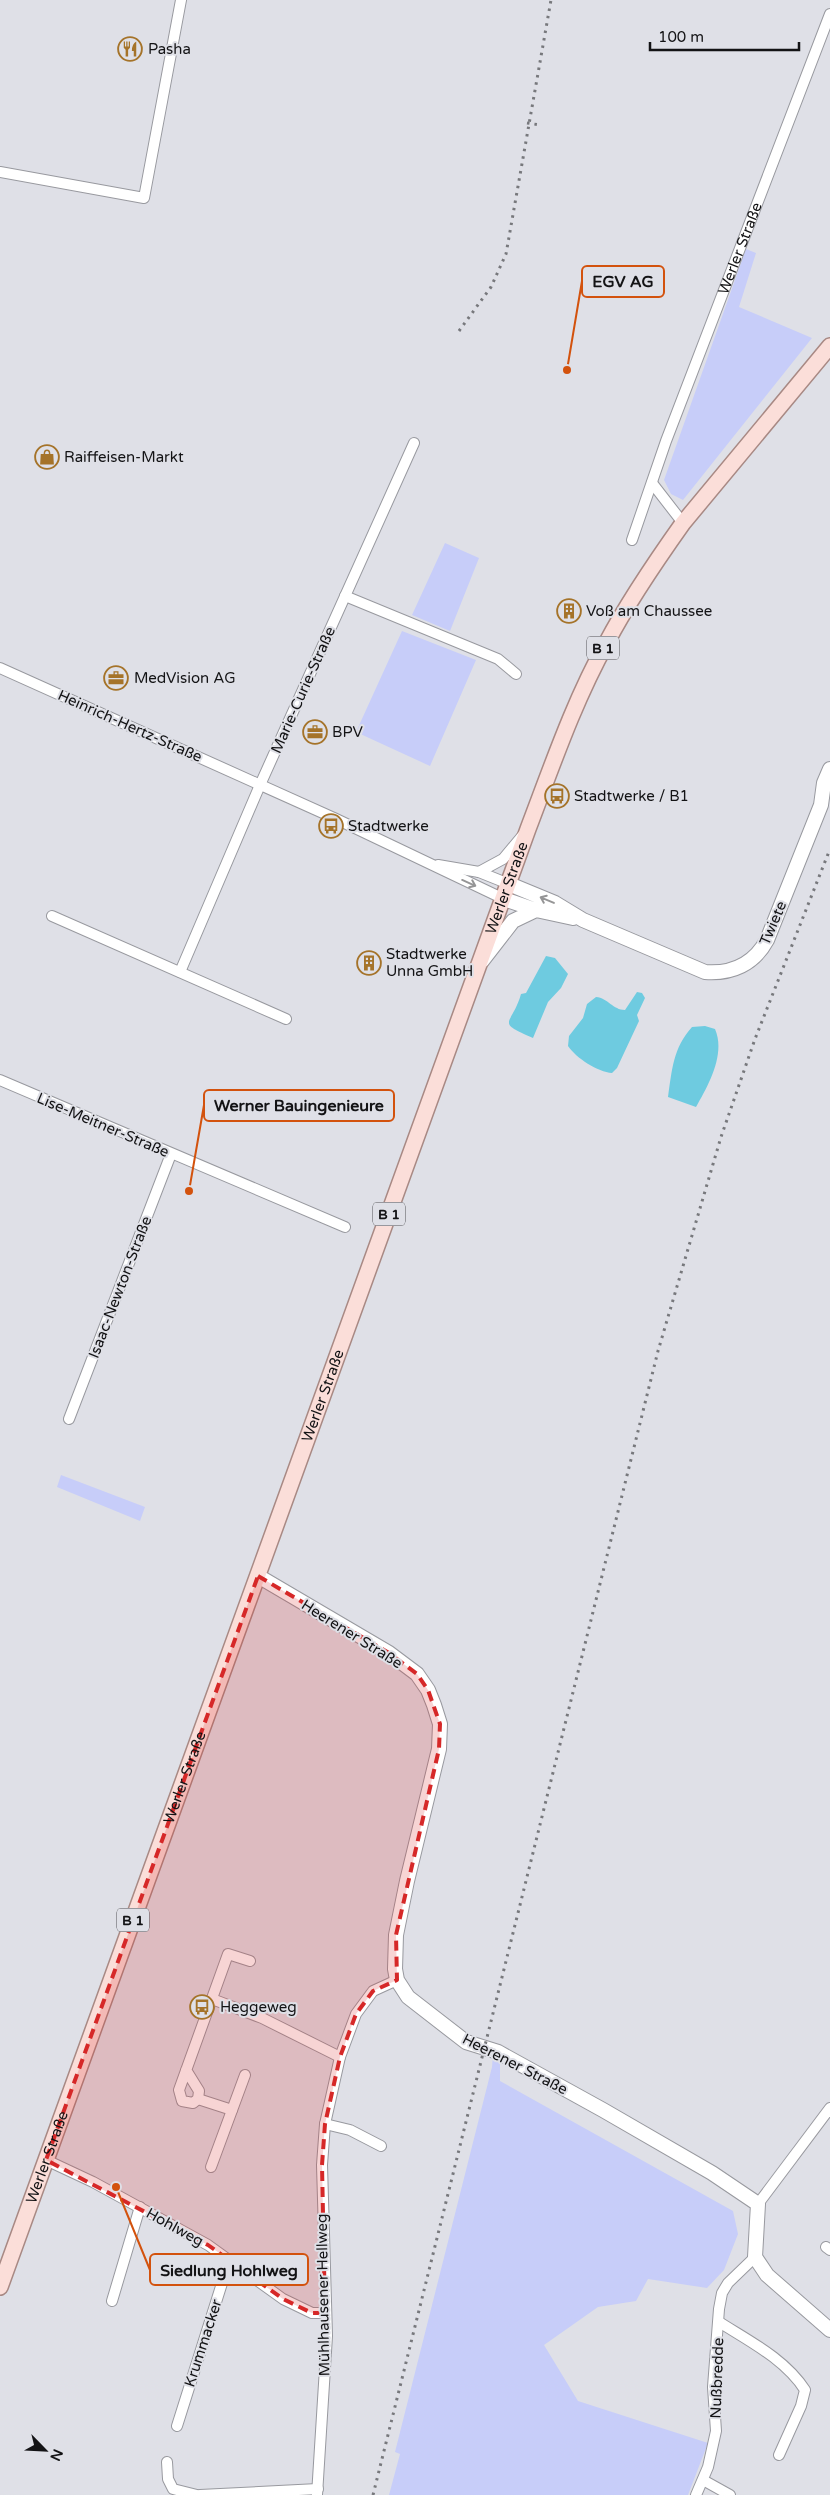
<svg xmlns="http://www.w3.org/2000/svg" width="830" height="2495" font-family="'Varela Round',sans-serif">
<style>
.green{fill:#c7cdf9}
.water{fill:#6ecbe0}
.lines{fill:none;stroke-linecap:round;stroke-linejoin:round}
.street-casing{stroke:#98999f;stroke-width:12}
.secondary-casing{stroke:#98999f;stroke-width:16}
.primary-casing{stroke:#a88984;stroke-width:18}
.street{stroke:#fff;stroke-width:10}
.secondary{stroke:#fff;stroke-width:14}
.primary{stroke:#fbded9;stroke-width:15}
.rail{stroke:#77787c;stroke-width:3;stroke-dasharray:2.5 5;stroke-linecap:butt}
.oneway{stroke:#959596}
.marked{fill:#d62828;fill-opacity:0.2;stroke:#d62828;stroke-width:4;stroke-dasharray:10 6;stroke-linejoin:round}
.labels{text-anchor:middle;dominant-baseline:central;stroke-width:4;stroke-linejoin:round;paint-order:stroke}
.shield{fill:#dfe0e7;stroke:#505054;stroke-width:1}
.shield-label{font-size:14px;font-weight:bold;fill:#131315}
.poi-label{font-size:15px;fill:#131315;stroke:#dfe0e7;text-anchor:start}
.street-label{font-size:15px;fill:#131315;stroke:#dfe0e7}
.leader{fill:none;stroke:#d3520d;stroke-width:2}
.callout-dot{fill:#d3520d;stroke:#dfe0e7;stroke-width:2}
.callout{fill:#dfe0e7;stroke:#d3520d;stroke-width:2}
.callout-label{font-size:16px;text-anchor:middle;font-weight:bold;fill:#131315}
</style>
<rect width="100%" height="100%" fill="#dfe0e7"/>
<!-- green -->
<path class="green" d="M746 249 756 253 739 307 812 338 683 500 671 494 664 480Z
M445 543 479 558 450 631 412 615Z
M402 631 476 660 430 766 356 732Z
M61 1475 145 1507 140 1521 57 1487Z
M493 2055 500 2059V2081L733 2211 738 2234 724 2270 707 2288 648 2279 636 2301 598 2307 544 2345 578 2401 708 2443 688 2495H389L400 2454 395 2452 492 2067Z"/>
<!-- water -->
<path class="water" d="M546 956 555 958 568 974 561 988 548 1002 533 1038C494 1021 512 1026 521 994L526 993Z
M637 992 642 993 645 998 637 1015 639 1021 617 1068 612 1073C598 1072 576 1058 568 1046L569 1036 583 1018 587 1004 596 997C608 998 613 1010 625 1010Z
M705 1026 715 1029C726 1054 708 1086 696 1107L668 1097C672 1070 673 1048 692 1027Z"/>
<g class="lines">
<!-- street casing -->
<g class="street-casing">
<g id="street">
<path d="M0 172 144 198 181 0"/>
<path d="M652 483 683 523"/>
<path id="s1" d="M632 540 666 441 830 14"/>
<path d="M345 596 498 659 516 674"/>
<path d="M0 668 334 818 504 899"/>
<path d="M438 865 479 872 509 884"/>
<path d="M479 872 503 859 523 835"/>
<path d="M52 916 286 1019"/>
<path d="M180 972 260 785 414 443"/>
<path d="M0 1080 345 1227"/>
<path d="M69 1419 171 1154"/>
<path d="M212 1999 262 2018 340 2057"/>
<path d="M186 2070 199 2091 198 2099 193 2103 182 2101 179 2090 228 1954 250 1961"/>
<path d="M198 2099 232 2110"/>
<path d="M325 2124 350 2130 381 2146"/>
<path d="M46 2160 93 2182 208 2245 283 2299 312 2313H325"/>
<path d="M211 2167 245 2075"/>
<path d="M758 2204 830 2108"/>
<path d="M826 2247 830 2250"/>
<path d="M112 2301 140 2207"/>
<path d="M719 2322C749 2341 785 2359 805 2390L801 2406 779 2455"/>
<path d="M177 2426 223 2280 232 2261"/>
<path d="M167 2462 168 2479 173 2489 197 2495"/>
<path d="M703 2480 730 2495"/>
<path d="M200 2495 318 2489"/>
<path d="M317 2495 327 2336 322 2165 325 2124 340 2057 356 2014 373 1991 397 1980"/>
<path d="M696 2495 708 2467 716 2431 713 2387 719 2309 722 2293 728 2283 755 2257"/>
</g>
</g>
<!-- secondary casing -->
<g class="secondary-casing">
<path id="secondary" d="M509 884 555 903 583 920 705 972C732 974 754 964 767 940L821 805 824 783 830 769
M504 899 536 910 573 918
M482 961 513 921 536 910
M258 1576 389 1653 417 1674 428 1690 434 1705 440 1724 439 1749 407 1881 396 1935 395 1969 397 1980 408 1997 466 2042 498 2052 603 2110 712 2173 758 2204 755 2257 767 2275 830 2330"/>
</g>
<!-- primary casing -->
<g class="primary-casing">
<g id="primary">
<path id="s2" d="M0 2287 528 829C552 766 574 701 607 642 629 600 656 561 683 523L830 346"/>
</g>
</g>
<!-- street -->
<use href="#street" class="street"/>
<!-- secondary -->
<use href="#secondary" class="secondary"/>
<!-- primary -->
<use href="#primary" class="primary"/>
<!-- rail -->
<path class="rail" d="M527 123 540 125
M459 331 491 287 506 254 551 0
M373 2495 658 1351 721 1137 755 1039 830 849"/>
</g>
<!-- one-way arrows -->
<defs><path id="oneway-shaft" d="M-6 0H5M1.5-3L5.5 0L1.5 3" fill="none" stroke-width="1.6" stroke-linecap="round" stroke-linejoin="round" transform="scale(1.25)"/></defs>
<g class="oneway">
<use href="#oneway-shaft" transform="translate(469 883) rotate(24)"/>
<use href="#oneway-shaft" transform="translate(547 900) rotate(-157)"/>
</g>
<!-- marked area -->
<path class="marked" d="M258 1576 389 1653 417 1674 428 1690 440 1724 439 1749 396 1935 397 1980 373 1991 356 2014 340 2057 325 2124 322 2165 325 2313H312L283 2299 208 2245 46 2160Z"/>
<!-- icons -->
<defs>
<g id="restaurant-ring" transform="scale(1.25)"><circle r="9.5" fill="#dfe0e7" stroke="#a57329" stroke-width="1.5"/><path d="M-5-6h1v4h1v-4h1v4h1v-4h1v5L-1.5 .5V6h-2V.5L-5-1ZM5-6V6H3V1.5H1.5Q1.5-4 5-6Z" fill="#a57329"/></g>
<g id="shop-ring" transform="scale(1.25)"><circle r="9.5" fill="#dfe0e7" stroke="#a57329" stroke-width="1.5"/><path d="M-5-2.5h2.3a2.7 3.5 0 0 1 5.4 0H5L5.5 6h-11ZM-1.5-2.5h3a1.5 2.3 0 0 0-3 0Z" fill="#a57329"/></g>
<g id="building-ring" transform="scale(1.25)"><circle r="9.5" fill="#dfe0e7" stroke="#a57329" stroke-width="1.5"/><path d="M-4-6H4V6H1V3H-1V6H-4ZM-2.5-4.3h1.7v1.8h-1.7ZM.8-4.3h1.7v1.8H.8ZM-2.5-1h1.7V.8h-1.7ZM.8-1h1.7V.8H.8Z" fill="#a57329"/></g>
<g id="office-ring" transform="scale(1.25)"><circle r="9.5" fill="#dfe0e7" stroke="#a57329" stroke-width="1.5"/><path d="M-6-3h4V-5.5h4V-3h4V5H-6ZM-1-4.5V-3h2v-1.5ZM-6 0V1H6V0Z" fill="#a57329"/></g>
<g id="bus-ring" transform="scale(1.25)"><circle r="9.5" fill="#dfe0e7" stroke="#a57329" stroke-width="1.5"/><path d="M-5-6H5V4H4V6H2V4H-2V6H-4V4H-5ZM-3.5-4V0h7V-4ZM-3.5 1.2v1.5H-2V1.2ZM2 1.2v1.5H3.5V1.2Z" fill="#a57329"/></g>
</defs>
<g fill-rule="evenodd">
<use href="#restaurant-ring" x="130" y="49"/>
<use href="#shop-ring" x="47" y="457"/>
<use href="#building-ring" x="569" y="611"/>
<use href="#office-ring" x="116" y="678"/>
<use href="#office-ring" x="315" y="732"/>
<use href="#bus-ring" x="557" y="796"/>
<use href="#bus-ring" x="331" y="826"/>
<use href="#building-ring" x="369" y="963"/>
<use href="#bus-ring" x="202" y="2007"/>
</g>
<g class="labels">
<!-- shield labels -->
<g class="shield">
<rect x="587" y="636.5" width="32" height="23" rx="4"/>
<rect x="373" y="1202.5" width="32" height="23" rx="4"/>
<rect x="117" y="1908.5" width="32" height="23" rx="4"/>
</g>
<g class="shield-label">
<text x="603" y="648">B 1</text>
<text x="389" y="1214">B 1</text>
<text x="133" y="1920">B 1</text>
</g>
<!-- poi labels -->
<g class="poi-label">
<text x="148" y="49">Pasha</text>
<text x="64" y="457">Raiffeisen-Markt</text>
<text x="586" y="611">Voß am Chaussee</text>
<text x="134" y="678">MedVision AG</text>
<text x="332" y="732">BPV</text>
<text x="574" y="796">Stadtwerke / B1</text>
<text x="348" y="826">Stadtwerke</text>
<text x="386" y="954">Stadtwerke<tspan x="386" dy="17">Unna GmbH</tspan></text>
<text x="220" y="2007">Heggeweg</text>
</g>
<!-- street labels -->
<g class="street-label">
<text stroke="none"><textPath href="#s1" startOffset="311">Werler Straße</textPath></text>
<text transform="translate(303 690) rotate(-66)">Marie-Curie-Straße</text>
<text transform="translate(130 726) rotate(24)">Heinrich-Hertz-Straße</text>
<text stroke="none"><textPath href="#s2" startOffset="1488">Werler Straße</textPath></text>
<text transform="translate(773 923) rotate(-67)">Twiete</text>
<text transform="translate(103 1125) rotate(23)">Lise-Meitner-Straße</text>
<text transform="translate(120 1287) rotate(-69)">Isaac-Newton-Straße</text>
<text stroke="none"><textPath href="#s2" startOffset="948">Werler Straße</textPath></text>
<text transform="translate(352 1634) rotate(32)">Heerener Straße</text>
<text stroke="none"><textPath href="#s2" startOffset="542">Werler Straße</textPath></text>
<text transform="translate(515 2064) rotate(27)">Heerener Straße</text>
<text stroke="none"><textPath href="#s2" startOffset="138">Werler Straße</textPath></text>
<text transform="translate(175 2227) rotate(29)">Hohlweg</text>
<text transform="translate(323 2295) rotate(-91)">Mühlhausener Hellweg</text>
<text transform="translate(203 2343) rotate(-72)">Krummacker</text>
<text transform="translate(717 2378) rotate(-88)">Nußbredde</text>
</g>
</g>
<!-- callouts -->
<path class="leader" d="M567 370L582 281M189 1191L204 1105M116 2187L150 2270"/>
<g class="callout-dot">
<circle cx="567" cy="370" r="5"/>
<circle cx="189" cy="1191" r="5"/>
<circle cx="116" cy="2187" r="5"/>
</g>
<g class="callout">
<rect x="582" y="266" width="82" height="31" rx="5"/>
<rect x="204" y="1090" width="190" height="31" rx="5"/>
<rect x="150" y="2254" width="158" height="31" rx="5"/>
</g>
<g class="callout-label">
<text x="623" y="287">EGV AG</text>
<text x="299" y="1111">Werner Bauingenieure</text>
<text x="229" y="2276">Siedlung Hohlweg</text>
</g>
<!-- north arrow -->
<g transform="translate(45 2450) rotate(114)" stroke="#dfe0e7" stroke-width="4" paint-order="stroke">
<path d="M0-4L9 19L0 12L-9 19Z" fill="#131315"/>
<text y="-8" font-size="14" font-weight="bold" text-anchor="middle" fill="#131315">N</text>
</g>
<!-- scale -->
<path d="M650 42v8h149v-8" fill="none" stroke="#131315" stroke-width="2.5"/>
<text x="658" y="42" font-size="15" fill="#131315" stroke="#dfe0e7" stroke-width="4" paint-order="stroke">100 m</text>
</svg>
